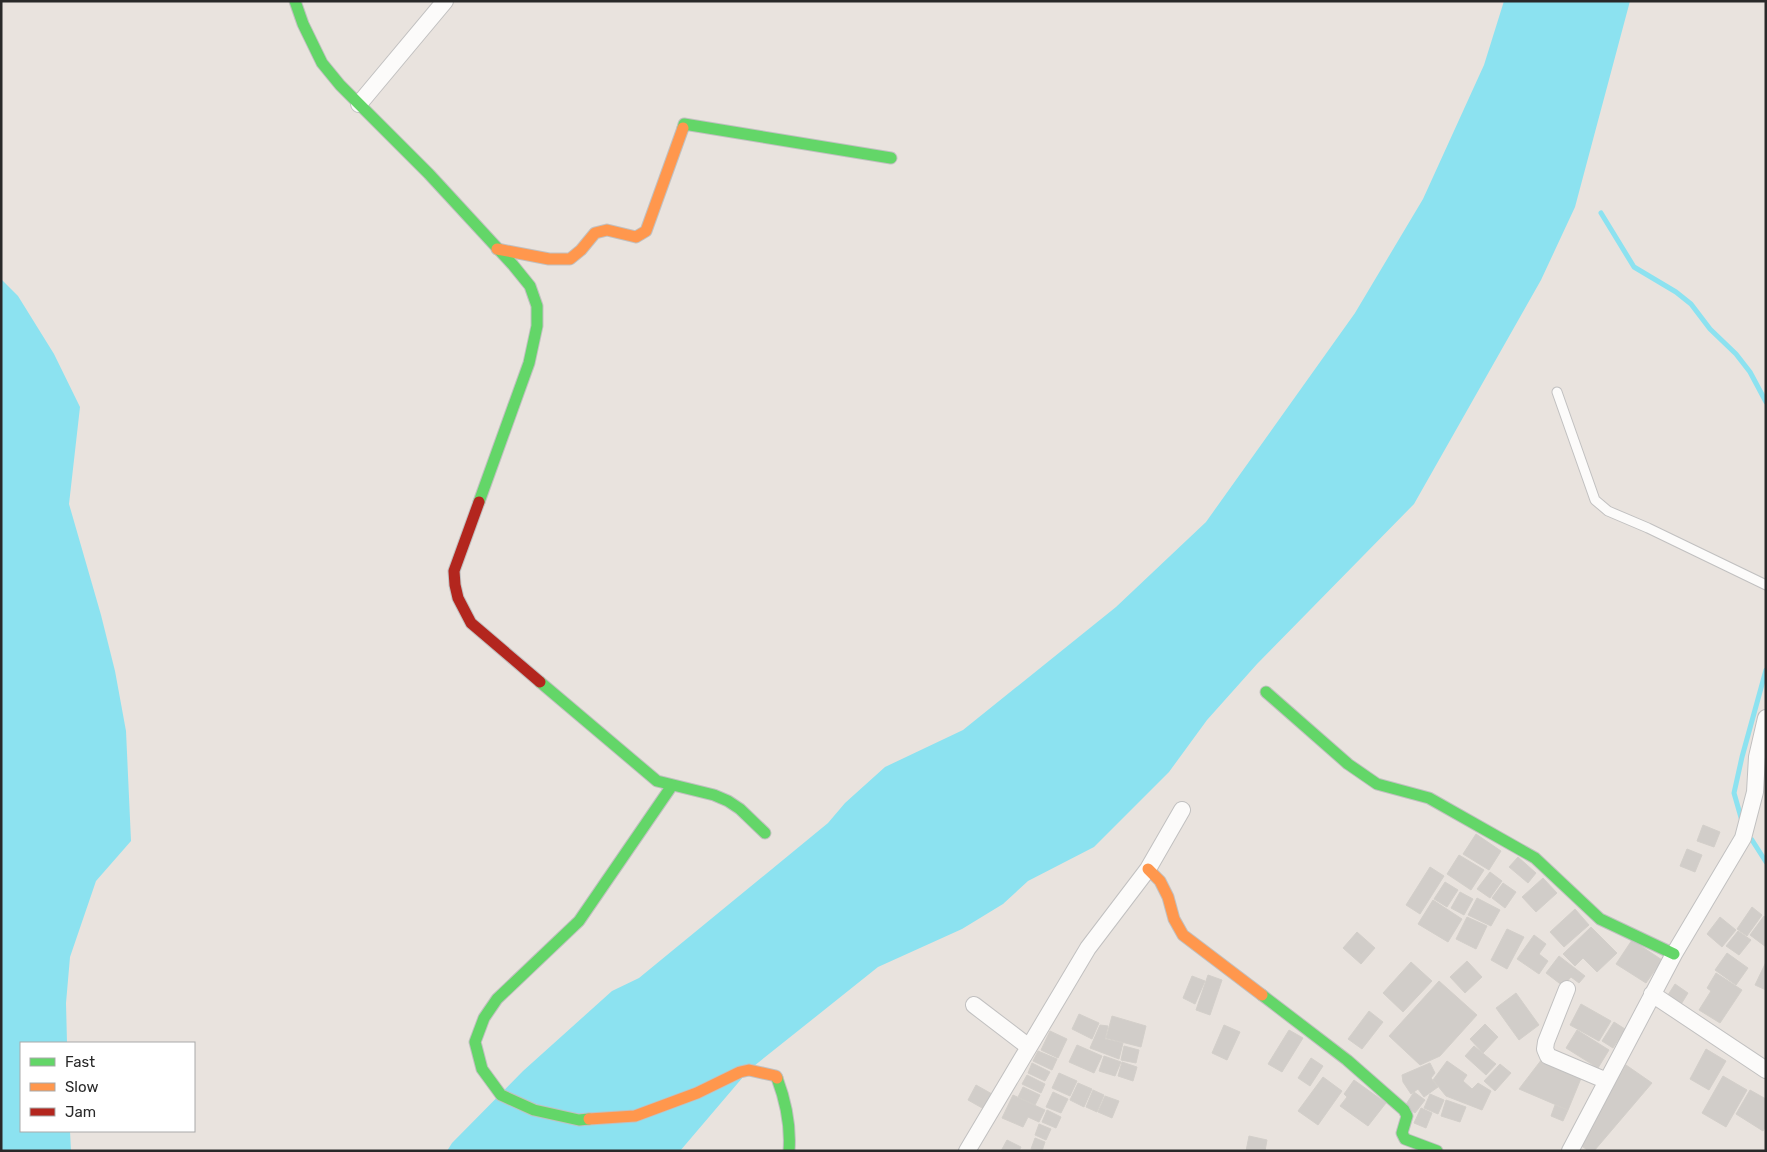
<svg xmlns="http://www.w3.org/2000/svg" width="1767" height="1152" font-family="Rubik,sans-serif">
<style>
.water{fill:#8ce2f0}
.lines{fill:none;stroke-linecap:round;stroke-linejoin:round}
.stream{stroke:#8ce2f0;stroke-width:5}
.building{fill:#d1cdc9;stroke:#d3cfca}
.lane-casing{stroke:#c1c0c0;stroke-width:11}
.street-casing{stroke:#c1c0c0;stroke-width:18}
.fast-casing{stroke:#c1c0c0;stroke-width:13}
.slow-casing{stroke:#c1c0c0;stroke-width:13}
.jam-casing{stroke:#c1c0c0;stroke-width:13}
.lane{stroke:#fcfbfa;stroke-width:9}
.street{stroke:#fcfbfa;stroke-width:16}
.fast{stroke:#63d668;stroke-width:11}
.slow{stroke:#ff974d;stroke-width:11}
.jam{stroke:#b3261e;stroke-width:11}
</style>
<rect width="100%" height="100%" fill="#e9e3de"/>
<!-- water -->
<path class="water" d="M1504 1H1630L1575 207 1541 280 1414 504 1257 664 1207 720 1169 772 1094 847 1028 881 1003 904 962 929 878 967 749 1070 680 1151H447L452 1143 523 1071 612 991 639 978 828 823 845 803 885 767 963 730 1116 607 1206 522 1355 313 1423 199 1484 65Z
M1 279 18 296 54 354 80 407 69 504 101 615 115 671 126 731 131 841 96 881 70 957 66 1003 67 1043H21V1131H70L71 1151H1Z"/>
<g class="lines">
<!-- stream -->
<path class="stream" d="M1601 213 1634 267 1676 292 1691 304 1710 329 1736 354 1750 372 1766 402
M1742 821 1734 793 1742 757 1766 670
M1752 840 1766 862"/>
</g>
<!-- building -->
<path class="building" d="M1703 825 1720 832 1714 847 1697 841Z
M1476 834 1501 851 1489 870 1463 854Z
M1687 849 1702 855 1695 872 1680 866Z
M1459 855 1484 870 1471 890 1447 874Z
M1518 857 1536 873 1528 883 1509 867Z
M1430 867 1444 876 1420 914 1406 905Z
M1490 872 1502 881 1490 898 1477 889Z
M1543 878 1557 893 1536 912 1522 897Z
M1445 882 1458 890 1447 907 1434 899Z
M1503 883 1516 892 1505 908 1492 898Z
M1460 892 1473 899 1464 915 1451 908Z
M1477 898 1500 910 1491 926 1468 915Z
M1433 900 1462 919 1448 942 1418 924Z
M1752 907 1762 915 1747 936 1737 929Z
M1575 909 1589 925 1564 947 1550 932Z
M1764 916 1766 918V947L1750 935Z
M1467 917 1487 926 1476 949 1456 939Z
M1720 917 1736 930 1722 947 1707 934Z
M1591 927 1617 953 1597 972 1583 958 1575 966 1563 954Z
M1507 929 1524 937 1507 969 1491 960Z
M1738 931 1751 940 1739 955 1726 946Z
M1357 932 1375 948 1361 964 1343 948Z
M1534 935 1546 944 1539 954 1548 961 1539 974 1517 959Z
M1632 940 1662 960 1646 983 1616 964Z
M1727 953 1748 968 1736 985 1715 970Z
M1559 956 1585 976 1579 983 1571 977 1563 986 1546 973Z
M1467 961 1482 977 1465 993 1450 977Z
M1411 962 1432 981 1403 1012 1383 993Z
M1766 962V990L1755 985Z
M1716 973 1742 990 1720 1023 1699 1010 1711 991 1707 988Z
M1208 975 1222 980 1210 1015 1196 1010Z
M1192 976 1205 981 1195 1004 1183 998Z
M1439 981 1477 1015 1440 1056 1420 1065 1389 1036Z
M1675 984 1688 993 1680 1006 1666 998Z
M1516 993 1539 1025 1519 1040 1496 1008Z
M1581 1004 1611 1021 1599 1041 1570 1025Z
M1369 1011 1383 1022 1362 1049 1348 1039Z
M1079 1014 1099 1023 1092 1039 1072 1029Z
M1112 1016 1146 1026 1141 1047 1106 1038Z
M1614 1022 1625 1029 1613 1048 1602 1041Z
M1485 1024 1498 1037 1483 1053 1470 1039Z
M1100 1025 1108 1026 1105 1039 1123 1043 1119 1059 1090 1048Z
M1224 1025 1240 1032 1227 1060 1212 1053Z
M1289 1030 1303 1038 1282 1072 1268 1064Z
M1577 1030 1609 1050 1598 1068 1566 1048Z
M1050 1031 1067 1039 1058 1058 1041 1050Z
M1077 1045 1102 1056 1094 1073 1069 1062Z
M1124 1046 1139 1050 1136 1063 1121 1060Z
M1474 1046 1496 1064 1486 1075 1465 1056Z
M1706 1049 1726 1061 1709 1090 1690 1079Z
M1038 1051 1057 1059 1052 1070 1033 1061Z
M1104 1056 1121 1062 1115 1076 1099 1071Z
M1311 1058 1323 1066 1310 1086 1298 1078Z
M1542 1059 1582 1076 1568 1110 1519 1089Z
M1447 1061 1467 1075 1463 1081 1472 1089 1478 1083 1491 1091 1482 1110 1446 1096 1433 1080Z
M1122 1062 1137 1067 1133 1081 1118 1076Z
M1032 1063 1050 1072 1045 1081 1028 1073Z
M1430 1063 1435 1073 1431 1078 1438 1087 1424 1097 1418 1089 1411 1094 1403 1082 1402 1075Z
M1500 1064 1511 1073 1495 1091 1484 1081Z
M1626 1065 1652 1083 1594 1151H1589L1580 1145Z
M1059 1073 1077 1081 1070 1096 1052 1088Z
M1027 1075 1045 1084 1041 1093 1022 1084Z
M1723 1076 1747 1090 1726 1127 1702 1113Z
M1323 1077 1342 1091 1318 1125 1298 1111Z
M1354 1080 1386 1103 1368 1126 1340 1106 1347 1097 1344 1094Z
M1078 1083 1092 1089 1084 1107 1070 1100Z
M976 1085 992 1094 984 1109 968 1100Z
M1023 1087 1040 1095 1035 1105 1018 1097Z
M1093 1090 1104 1095 1097 1112 1086 1107Z
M1750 1090 1766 1099V1126L1763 1131 1736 1114Z
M1053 1092 1068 1099 1061 1113 1046 1107Z
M1414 1092 1425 1100 1415 1113 1405 1106Z
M1430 1094 1444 1100 1438 1114 1424 1108Z
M1013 1095 1045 1110 1039 1122 1028 1117 1023 1127 1002 1118Z
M1105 1096 1119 1101 1112 1118 1098 1112Z
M1446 1100 1466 1107 1460 1122 1441 1116Z
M1555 1105 1568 1110 1563 1121 1551 1116Z
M1421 1108 1432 1113 1426 1128 1414 1123Z
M1047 1110 1061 1117 1056 1128 1042 1122Z
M1039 1124 1051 1129 1046 1140 1035 1135Z
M1249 1136 1267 1140 1265 1151H1246Z
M1035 1138 1045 1142 1042 1151 1031 1149Z
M1007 1140 1021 1147 1019 1151H1001Z"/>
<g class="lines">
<!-- lane casing -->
<g class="lane-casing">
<path id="lane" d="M1557 392 1595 500 1608 511 1648 528 1766 585"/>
</g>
<!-- street casing -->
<g class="street-casing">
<path id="street" d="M359 104 445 1
M1567 989 1546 1042 1545 1049 1548 1056 1607 1081
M1652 994 1766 1070
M974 1005 1029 1047
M967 1151 1088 948 1148 869 1182 810
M1570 1151 1674 954 1743 838 1755 792 1757 757 1766 718"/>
</g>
<!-- fast casing -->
<g class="fast-casing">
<path id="fast" d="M295 1 303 24 322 63 340 85 429 174 513 265 530 286 537 306V326L529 363 479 502
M683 128 684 124 891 158
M540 682 657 781 714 795 728 801 740 809 765 833
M1266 692 1348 764 1377 784 1429 798 1535 858 1600 919 1674 954
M1262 995 1347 1060 1404 1110 1407 1116 1402 1133 1405 1139 1437 1151
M777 1078C786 1102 791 1125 789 1151
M589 1119 579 1120 534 1110 501 1095 482 1069 475 1042 484 1018 497 999 579 921 671 787"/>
</g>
<!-- slow casing -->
<g class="slow-casing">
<path id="slow" d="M497 249 549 259H570L581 250 595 233 607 230 636 237 646 231 683 128
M1148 869 1160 881 1168 897 1174 919 1183 935 1262 995
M589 1119 635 1116 697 1093 740 1072 749 1070 776 1076 777 1078"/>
</g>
<!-- jam casing -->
<g class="jam-casing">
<path id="jam" d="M479 502 454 571 455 585 458 598 471 623 540 682"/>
</g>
<!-- lane -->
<use href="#lane" class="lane"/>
<!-- street -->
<use href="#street" class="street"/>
<!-- fast -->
<use href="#fast" class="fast"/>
<!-- slow -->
<use href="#slow" class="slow"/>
<!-- jam -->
<use href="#jam" class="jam"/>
</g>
<!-- border -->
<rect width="1767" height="1152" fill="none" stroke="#292929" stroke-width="5"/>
<!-- legend -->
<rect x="20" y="1042" width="175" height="90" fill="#ffffff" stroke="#a9a9a9"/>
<rect x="30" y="1058" width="25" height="8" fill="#63d668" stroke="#a9a9a9"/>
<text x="65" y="1067" font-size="15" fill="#292929">Fast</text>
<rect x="30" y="1083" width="25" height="8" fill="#ff974d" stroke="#a9a9a9"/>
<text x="65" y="1092" font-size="15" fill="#292929">Slow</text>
<rect x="30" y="1108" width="25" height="8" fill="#b3261e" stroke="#a9a9a9"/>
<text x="65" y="1117" font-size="15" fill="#292929">Jam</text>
</svg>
